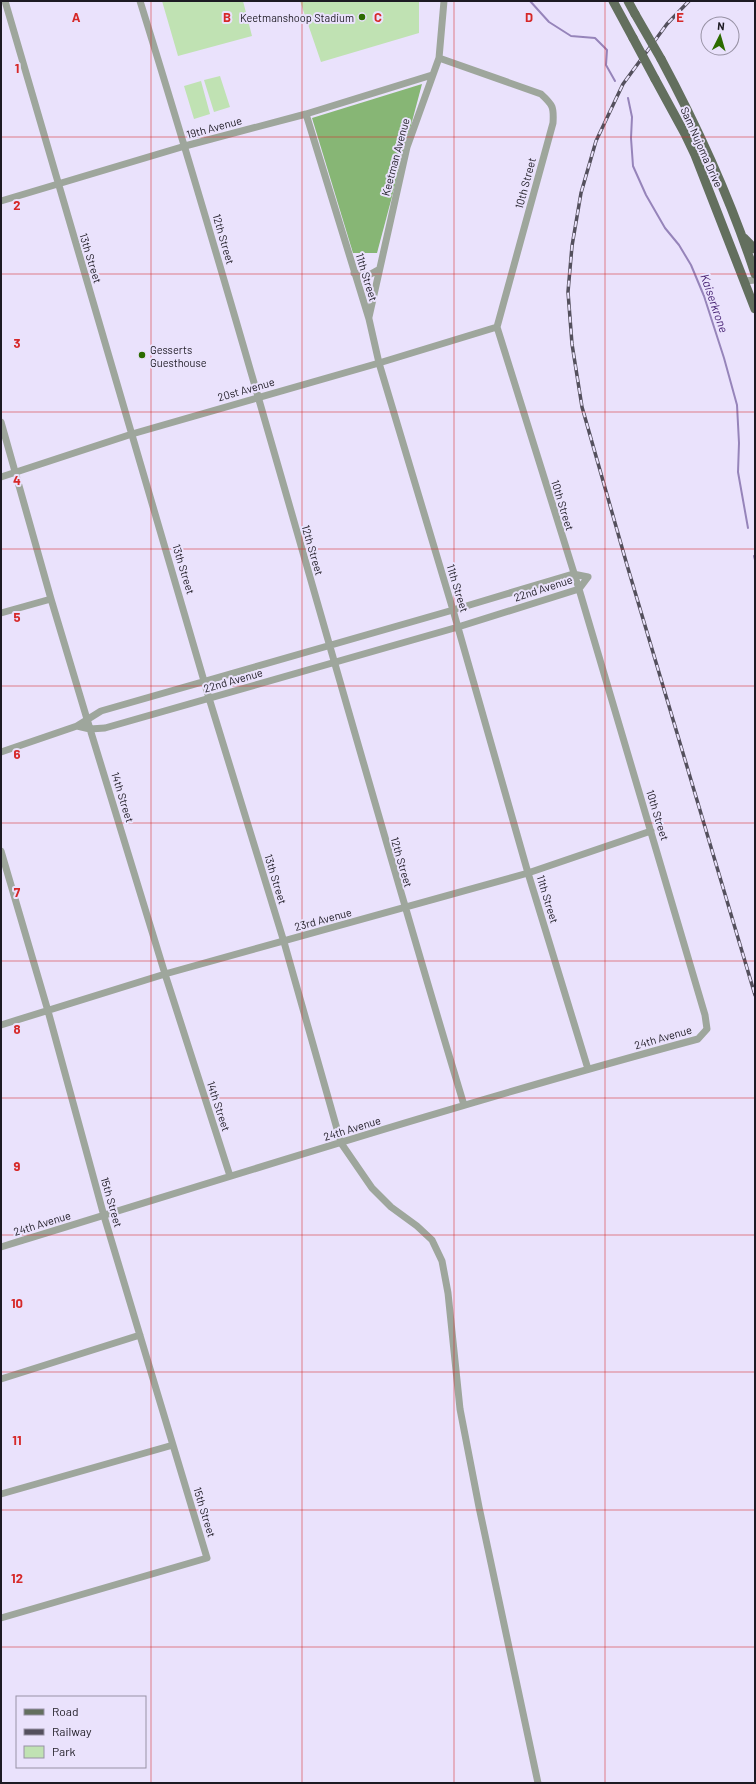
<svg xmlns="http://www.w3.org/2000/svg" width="756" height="1784" font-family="Barlow,sans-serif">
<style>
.green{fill:#c0e2b3}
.forest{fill:#87b675}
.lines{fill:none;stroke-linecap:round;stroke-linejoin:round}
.stream{stroke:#9684ba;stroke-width:2}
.minor{stroke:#9ea69c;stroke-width:7}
.major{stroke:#636f5e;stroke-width:9}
.rail-casing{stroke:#54505d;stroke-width:3.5}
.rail{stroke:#eae2fc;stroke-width:2;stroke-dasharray:6;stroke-linecap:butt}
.major-bridge{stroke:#636f5e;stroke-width:9}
.grid{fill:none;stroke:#d62828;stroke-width:1;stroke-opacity:0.55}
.poi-dot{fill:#2c6b00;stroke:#eae2fc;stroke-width:1.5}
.labels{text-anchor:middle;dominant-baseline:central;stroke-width:4;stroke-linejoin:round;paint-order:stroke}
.poi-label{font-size:11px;fill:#1d1a23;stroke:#eae2fc;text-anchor:end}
.street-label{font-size:11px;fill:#1d1a23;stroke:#eae2fc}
.water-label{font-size:12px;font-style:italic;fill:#431e70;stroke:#eae2fc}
.grid-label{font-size:13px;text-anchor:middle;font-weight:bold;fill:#d62828;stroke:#eae2fc;stroke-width:4;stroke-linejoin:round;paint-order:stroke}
</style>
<rect width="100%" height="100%" fill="#eae2fc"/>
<!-- green -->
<path class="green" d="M162 1H243L252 36 178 56Z
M300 1H419V33L321 62Z
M220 76 230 107 214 112 204 80Z
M201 81 210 114 194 119 184 86Z"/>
<!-- forest -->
<path class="forest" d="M422 84 377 253H353L312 118Z"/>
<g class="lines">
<!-- stream -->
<path class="stream" d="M530 1 549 22 571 36 595 38 607 50 606 65 615 81
M628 98 632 117 631 138 633 166 646 195 665 228 679 245 691 265 704 296 724 358 737 405 739 443 738 472 748 528
M754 556 755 560"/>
<!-- minor -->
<path class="minor" d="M5 1 209 698 284 942 341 1143 372 1188 391 1207 417 1226 432 1240 442 1261 448 1293 460 1409 479 1507 538 1783
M140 1C254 368 353 738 464 1105
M306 114 369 319 379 363 453 610 528 873 588 1069
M1 201 185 146 306 114 432 75
M354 273 369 275 378 270
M745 281 755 280
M369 317 407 147 439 58 444 1
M1 422 51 599 90 729 165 974 230 1176
M1 477 132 434 379 363 497 327
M1 613 51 599
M1 752 77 726 101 711 453 610 573 574 588 577 579 589 458 627 105 728 90 729 77 726
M1 851 48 1011 104 1216 207 1558 1 1618
M1 1025 165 974 528 873 651 831
M1 1247C233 1176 464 1102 698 1039L707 1029 705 1015 579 589 497 327 553 123C554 107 553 105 541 94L439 58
M1 1379 140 1335
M1 1494 173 1445"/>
<!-- major -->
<path class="major" d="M613 1 633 38
M628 1 635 14
M661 59C698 128 731 200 755 274
M655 79 685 134 695 155 755 309
M744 238 755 249"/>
<!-- rail casing -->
<g class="rail-casing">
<path id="rail" d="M689 1 667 24 623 84 596 141 581 193 572 246 568 292 572 344 582 407 627 565 755 995"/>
</g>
<!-- rail -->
<use href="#rail" class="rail"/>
<!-- major-bridge -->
<path class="major-bridge" d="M635 14 661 59
M633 38 655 79"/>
</g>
<!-- grid -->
<path class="grid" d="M151 1V1783M302 1V1783M454 1V1783M605 1V1783M1 137H755M1 274H755M1 412H755M1 549H755M1 686H755M1 823H755M1 961H755M1 1098H755M1 1235H755M1 1372H755M1 1510H755M1 1647H755"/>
<!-- markers -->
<g class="poi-dot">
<circle cx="362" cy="17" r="4"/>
<circle cx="142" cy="355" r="4"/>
</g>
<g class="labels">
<!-- poi labels -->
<g class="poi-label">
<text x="354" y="17">Keetmanshoop Stadium</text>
<text x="150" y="349" text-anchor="start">Gesserts<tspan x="150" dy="13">Guesthouse</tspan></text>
</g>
<!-- street labels -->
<g class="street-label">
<text transform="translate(214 127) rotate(-15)">19th Avenue</text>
<text transform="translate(702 147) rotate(66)">Sam Nujoma Drive</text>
<text transform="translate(395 157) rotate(-75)">Keetman Avenue</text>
<text transform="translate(525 183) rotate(-75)">10th Street</text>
<text transform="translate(224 239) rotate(74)">12th Street</text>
<text transform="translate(91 258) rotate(73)">13th Street</text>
<text transform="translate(367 277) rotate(73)">11th Street</text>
<text transform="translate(246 389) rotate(-16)">20st Avenue</text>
<text transform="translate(563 505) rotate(73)">10th Street</text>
<text transform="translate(313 550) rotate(74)">12th Street</text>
<text transform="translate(184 569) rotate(73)">13th Street</text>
<text transform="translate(458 588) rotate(73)">11th Street</text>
<text transform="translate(543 588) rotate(-18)">22nd Avenue</text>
<text transform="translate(233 680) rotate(-16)">22nd Avenue</text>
<text transform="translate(123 797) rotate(73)">14th Street</text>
<text transform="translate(658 815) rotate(73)">10th Street</text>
<text transform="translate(402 862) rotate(74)">12th Street</text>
<text transform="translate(276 879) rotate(73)">13th Street</text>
<text transform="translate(548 899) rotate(73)">11th Street</text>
<text transform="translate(323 919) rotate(-15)">23rd Avenue</text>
<text transform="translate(663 1037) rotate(-16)">24th Avenue</text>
<text transform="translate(219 1106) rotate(72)">14th Street</text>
<text transform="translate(352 1128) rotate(-17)">24th Avenue</text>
<text transform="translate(112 1202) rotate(74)">15th Street</text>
<text transform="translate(42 1223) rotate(-17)">24th Avenue</text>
<text transform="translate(205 1512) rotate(73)">15th Street</text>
</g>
<!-- water labels -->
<g class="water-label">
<text transform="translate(715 303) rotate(71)">Kaiserkrone</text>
</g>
</g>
<g class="grid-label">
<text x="76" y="22">A</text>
<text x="227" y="22">B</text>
<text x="378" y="22">C</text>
<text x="529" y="22">D</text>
<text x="680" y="22">E</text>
<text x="17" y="73">1</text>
<text x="17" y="210">2</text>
<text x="17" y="348">3</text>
<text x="17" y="485">4</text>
<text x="17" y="622">5</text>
<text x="17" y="759">6</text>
<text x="17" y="897">7</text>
<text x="17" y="1034">8</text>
<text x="17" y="1171">9</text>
<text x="17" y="1308">10</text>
<text x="17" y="1445">11</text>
<text x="17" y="1583">12</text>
</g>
<!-- border -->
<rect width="756" height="1784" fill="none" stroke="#1d1a23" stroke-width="4"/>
<!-- legend -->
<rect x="16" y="1696" width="130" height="72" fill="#eae2fc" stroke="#9892a5"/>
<rect x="24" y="1709" width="20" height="6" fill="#636f5e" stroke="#9892a5"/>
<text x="52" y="1716" font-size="12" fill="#1d1a23">Road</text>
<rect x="24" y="1729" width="20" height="6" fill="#54505d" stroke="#9892a5"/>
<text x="52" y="1736" font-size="12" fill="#1d1a23">Railway</text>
<rect x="24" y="1746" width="20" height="12" fill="#c0e2b3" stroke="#9892a5"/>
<text x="52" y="1756" font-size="12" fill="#1d1a23">Park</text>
<!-- north arrow -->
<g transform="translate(720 36) rotate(5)"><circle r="19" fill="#eae2fc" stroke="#9892a5"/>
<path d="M0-3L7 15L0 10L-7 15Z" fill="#2c6b00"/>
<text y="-6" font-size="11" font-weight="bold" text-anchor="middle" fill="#1d1a23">N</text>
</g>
</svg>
